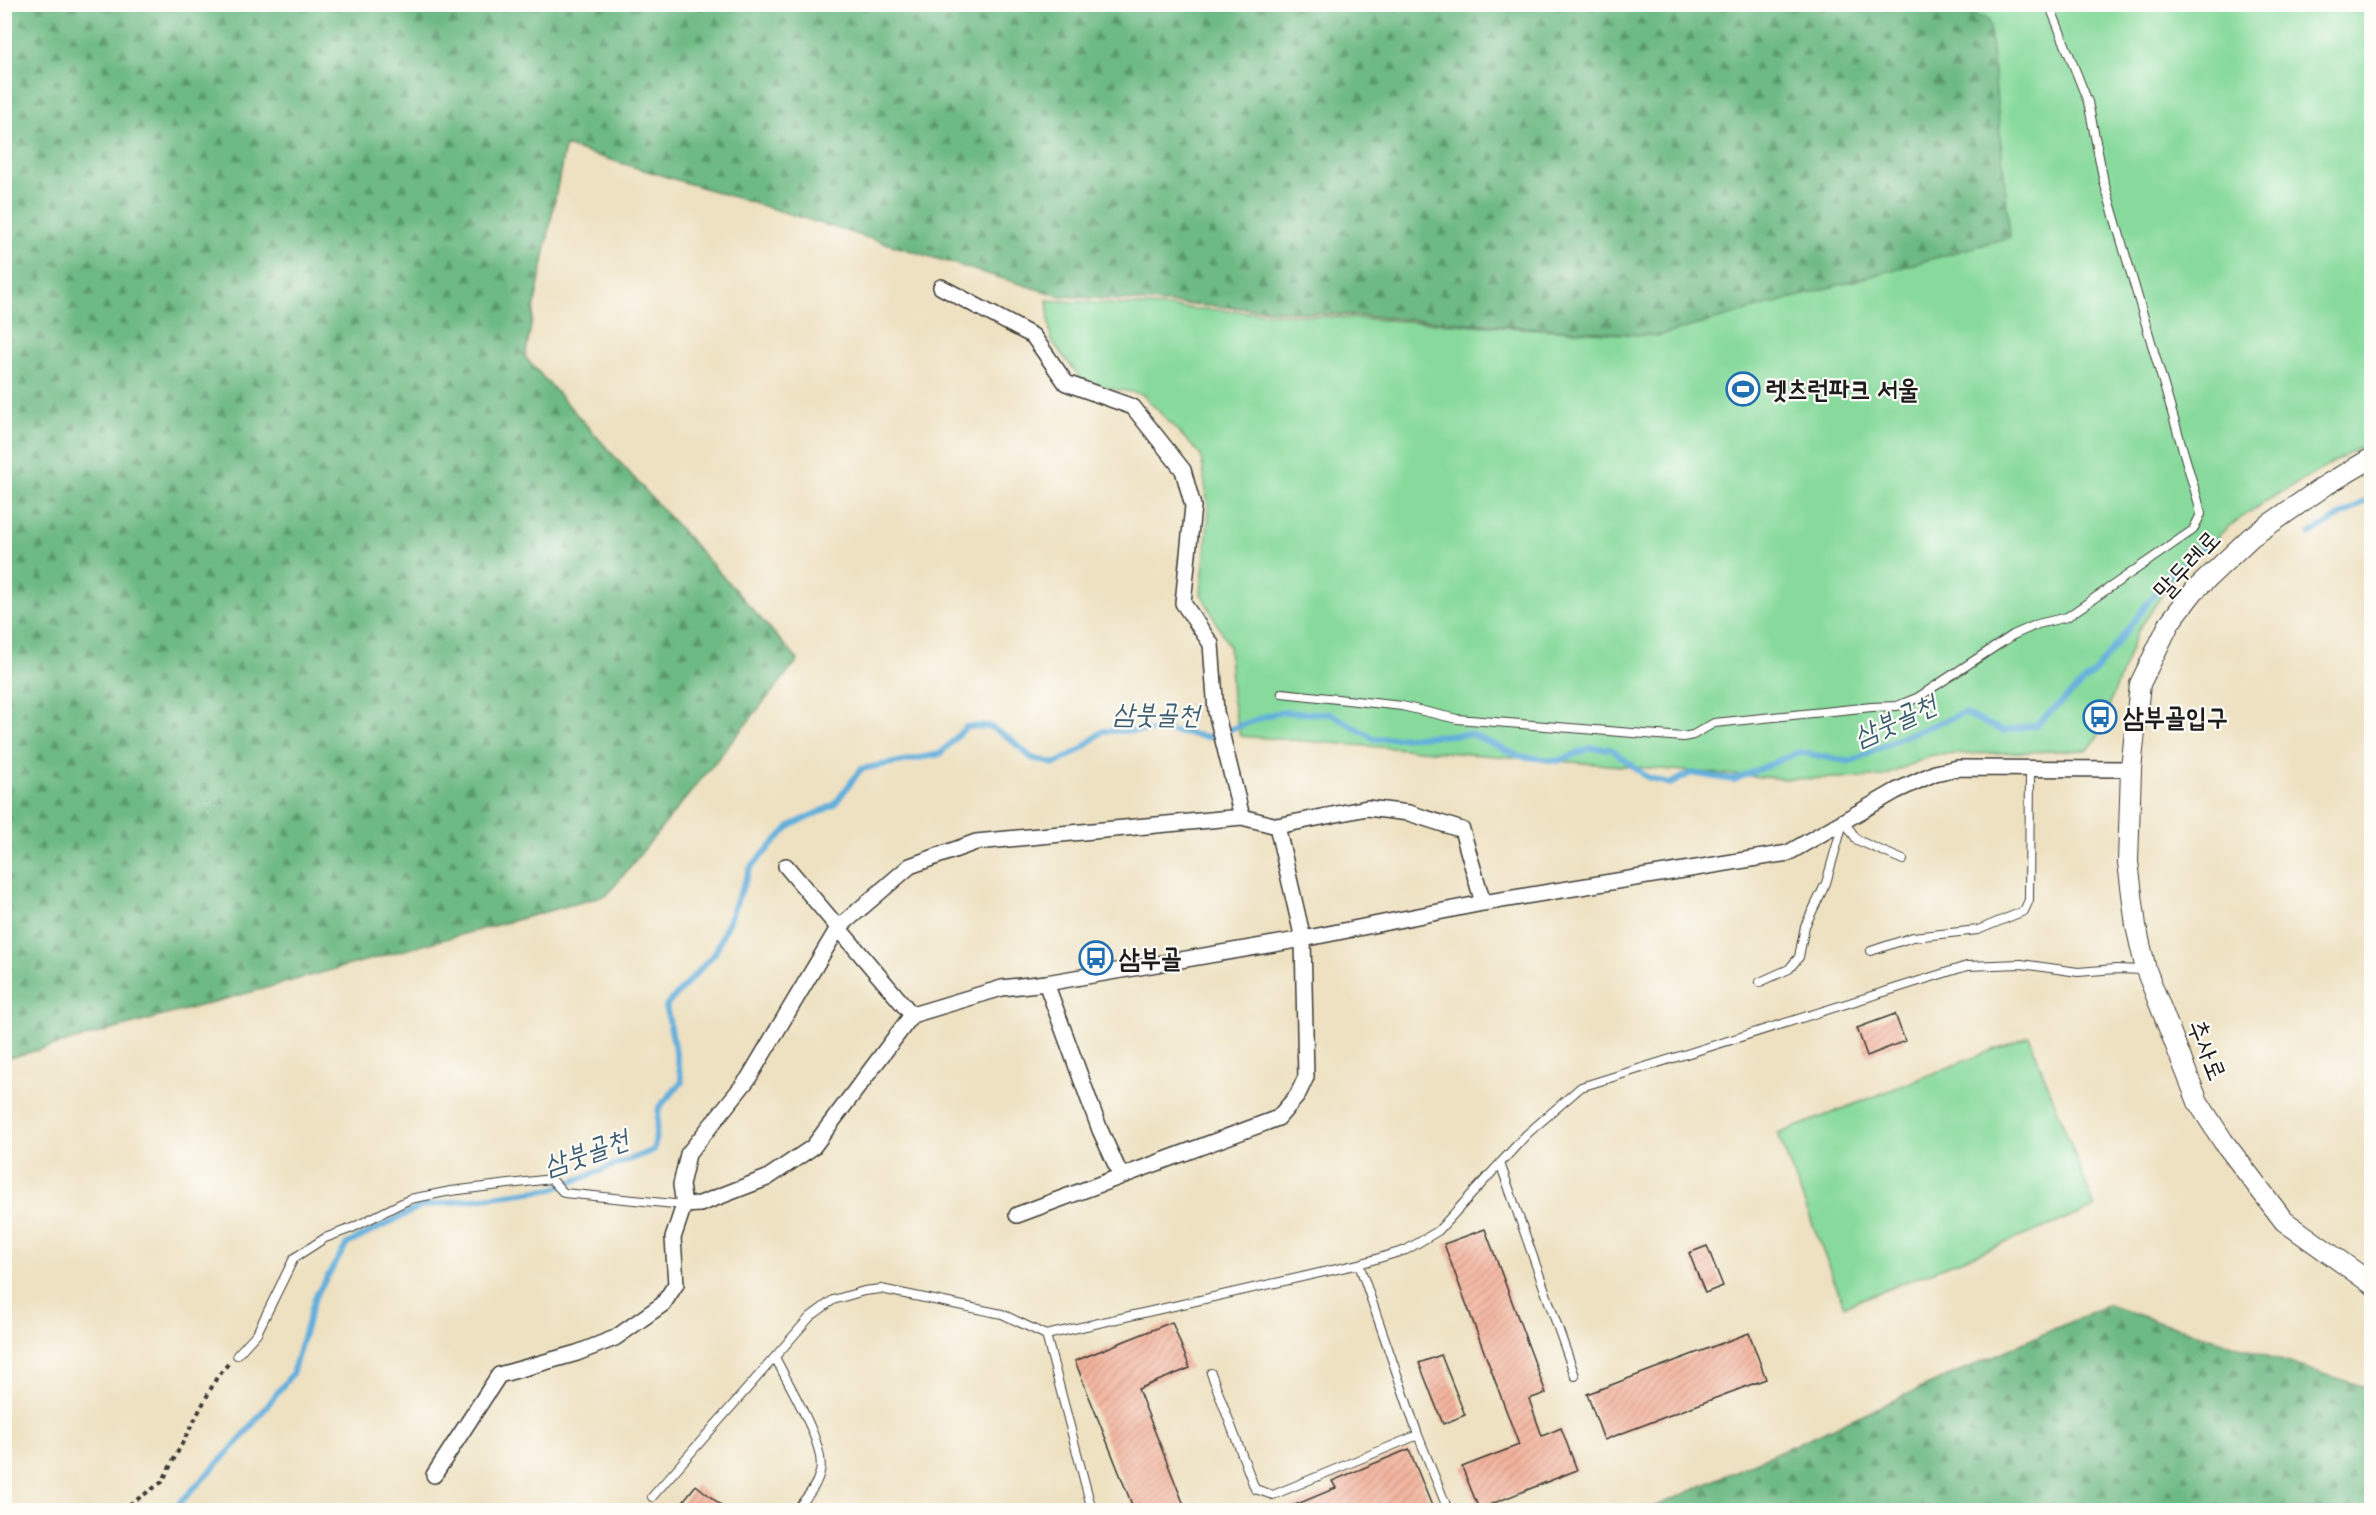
<svg xmlns="http://www.w3.org/2000/svg" width="2376" height="1515" font-family="Caveat,'Poor Story',sans-serif">
<style>
.forest{fill:url(#forest-firs);stroke:#446b50;stroke-width:1.5}
.pitch{fill:#87da9c;stroke:#527b5c;stroke-width:1.5}
.lines{fill:none;stroke-linecap:round;stroke-linejoin:round}
.stream{stroke:#62afdc;stroke-width:6}
.building{fill:url(#building-hatch)}
.service-casing{stroke:#3c3a35;stroke-width:10}
.minor-casing{stroke:#3c3a35;stroke-width:18}
.tertiary-casing{stroke:#3c3a35;stroke-width:22}
.path{stroke:#3c3a35;stroke-width:4;stroke-dasharray:4.5 4.5;stroke-linecap:butt}
.service{stroke:#fff;stroke-width:8}
.minor{stroke:#fff;stroke-width:15}
.tertiary{stroke:#fff;stroke-width:20}
.labels{text-anchor:middle;dominant-baseline:central;stroke-width:4.5;stroke-linejoin:round;paint-order:stroke}
.poi-label{font-size:26px;font-weight:bold;fill:#1c1c1c;stroke:#fdfcf7;text-anchor:start}
.street-label{font-size:26px;fill:#1c1c1c;stroke:#fdfcf7}
.water-label{font-size:27px;font-style:italic;fill:#3c5e72;stroke:#fdfcf7}
</style>
<defs>
<pattern id="forest-firs" width="22" height="20" patternUnits="userSpaceOnUse" patternTransform="scale(1.5)"><rect width="22" height="20" fill="#6dba84"/><path d="M5 1l3.5 6h-7zM16 11l3.5 6h-7z" fill="#59966b"/></pattern>
<pattern id="building-hatch" width="6" height="6" patternUnits="userSpaceOnUse" patternTransform="scale(1.5)"><rect width="6" height="6" fill="#f2b29b"/><path d="M-1 1l2-2M0 6l6-6M5 7l2-2" fill="none" stroke="#cf9885"/></pattern>
</defs>
<rect width="100%" height="100%" fill="#fdfcf7"/>
<filter id="ink" filterUnits="userSpaceOnUse"><feTurbulence type="fractalNoise" baseFrequency=".0167" numOctaves="2"/><feDisplacementMap in="SourceGraphic" scale="12" xChannelSelector="R" yChannelSelector="G"/><feConvolveMatrix kernelMatrix="1 2 1 2 8 2 1 2 1" color-interpolation-filters="sRGB"/></filter>
<filter id="wash" filterUnits="userSpaceOnUse"><feTurbulence type="fractalNoise" baseFrequency=".008" numOctaves="4" result="noise"/><feDisplacementMap in="SourceGraphic" scale="24" xChannelSelector="R" yChannelSelector="G"/><feGaussianBlur stdDeviation="1.35" result="paint"/><feColorMatrix in="noise" values="0 0 0 0 0 0 0 0 0 0 0 0 0 0 0 0 0 1.4 0 .05"/><feComposite in="paint" operator="in"/></filter>
<g filter="url(#wash)">
<rect width="100%" height="100%" fill="#eee1c1"/>
<!-- forest -->
<path class="forest" d="M1930 4 1989 19 2010 237 1658 336 1060 296 565 146 525 357 798 660 607 895 5 1059V5Z
M2108 1305 2371 1389V1510H1648Z"/>
<!-- pitch -->
<path class="pitch" d="M1930 5H2371V441L2266 501 2228 527 2176 574 2137 632 2097 738 2088 750 1932 755 1882 777 1788 779 1240 736 1232 697 1229 646 1201 593 1209 514 1201 455 1142 394 1085 384 1051 340 1047 300 1658 336 2010 237 1989 19Z
M2029 1036 2095 1208 1844 1306 1778 1134Z"/>
<g class="lines">
<!-- stream -->
<path class="stream" d="M2310 534 2372 497
M173 1510 241 1439 292 1374 315 1297 347 1244 422 1206 553 1189 654 1150 659 1107 682 1082 666 1006 715 953 751 867 790 826 834 805 861 769 940 754 966 727 989 726 1009 738 1032 758 1055 764 1080 750 1103 731H1169L1209 737 1278 712 1331 714 1375 739 1471 734 1519 756 1558 761 1590 748 1611 749 1647 777 1670 784 1691 773 1734 780 1799 752 1851 762 1900 738 1964 713 2003 731 2036 725 2095 672 2172 571 2215 540"/>
</g>
<g id="blocks">
<!-- building -->
<path class="building" d="M1895 1014 1905 1041 1867 1056 1857 1028Z
M1485 1229 1546 1393 1529 1399 1542 1436 1561 1428 1577 1470 1479 1509 1462 1467 1519 1445 1444 1244Z
M1707 1246 1723 1286 1705 1293 1689 1253Z
M1172 1322 1190 1368 1138 1389 1186 1510H1134L1075 1361Z
M1749 1333 1766 1379 1604 1440 1587 1394Z
M1441 1355 1465 1415 1443 1424 1419 1363Z
M1409 1449 1432 1506 1420 1510H1283L1336 1488 1332 1481Z
M696 1485 727 1510H676Z"/>
</g>
</g>
<g filter="url(#ink)">
<use href="#blocks" fill-opacity="0" stroke="#3c3a35" stroke-width="1.5"/>
<g class="lines">
<!-- service casing -->
<g class="service-casing">
<path id="service" d="M1282 693 1402 706 1457 719 1683 737 1693 735 1714 723 1872 707 1897 706 1917 698 2013 635 2038 624 2067 617 2193 530 2201 514 2198 501 2104 182 2088 102 2049 4
M1844 821 1857 840 1903 860
M1871 951 1913 937 1978 930 2024 911 2029 900 2030 769
M1760 982 1789 969 1799 957 1805 926 1826 883 1843 823
M1500 1163 1575 1376
M1359 1264 1418 1435
M1046 1335 1092 1510
M237 1355 257 1333 294 1258 325 1238 352 1228 410 1199 451 1191 551 1179 564 1193 684 1205
M775 1357C787 1382 827 1446 820 1472 816 1488 806 1498 796 1510
M1211 1373 1255 1489 1273 1495 1418 1435 1448 1510
M652 1497 810 1317 833 1300 864 1291 881 1289 1002 1314 1046 1335 1359 1264 1406 1250 1438 1231 1527 1134 1581 1087 1967 966 2021 964 2078 972 2116 969 2144 970"/>
</g>
<!-- minor casing -->
<g class="minor-casing">
<path id="minor" d="M941 287 1033 336 1066 383 1133 407 1183 470 1193 506 1183 603 1211 644 1216 712 1242 817
M786 866 912 1015
M1046 983 1100 1130 1121 1176
M684 1205 700 1204 767 1178 813 1147 912 1015 1002 988 1046 983 1303 939 1483 903 1788 853 1896 791 1935 773 1958 768 2131 769
M1017 1215 1278 1118 1297 1096 1306 1077 1303 939 1277 826
M434 1475 499 1375 577 1353 615 1338 663 1304 676 1284 673 1238 684 1205 681 1185 688 1154 748 1079 838 928 910 866 976 842 1242 817 1277 826 1367 808 1409 813 1462 830 1483 903"/>
</g>
<!-- tertiary casing -->
<g class="tertiary-casing">
<path id="tertiary" d="M2372 458 2326 485 2251 537 2194 591 2170 622 2140 684 2131 769 2128 862 2136 926 2146 970 2198 1102 2223 1141 2284 1221 2372 1284"/>
</g>
<!-- path -->
<path class="path" d="M122 1510 162 1482 217 1377 228 1364"/>
<!-- service -->
<use href="#service" class="service"/>
<!-- minor -->
<use href="#minor" class="minor"/>
<!-- tertiary -->
<use href="#tertiary" class="tertiary"/>
</g>
</g>
<!-- icons -->
<defs>
<g id="stadium-ring" transform="scale(1.725)"><circle r="9.5" fill="#fdfcf7" stroke="#1f6fb2" stroke-width="1.5"/><path d="M0-5a6.5 5 0 1 0 0 10a6.5 5 0 1 0 0-10ZM-3.5-1.8h7v3.6h-7Z" fill="#1f6fb2"/></g>
<g id="bus-ring" transform="scale(1.725)"><circle r="9.5" fill="#fdfcf7" stroke="#1f6fb2" stroke-width="1.5"/><path d="M-5-6H5V4H4V6H2V4H-2V6H-4V4H-5ZM-3.5-4V0h7V-4ZM-3.5 1.2v1.5H-2V1.2ZM2 1.2v1.5H3.5V1.2Z" fill="#1f6fb2"/></g>
</defs>
<g fill-rule="evenodd">
<use href="#stadium-ring" x="1743" y="389"/>
<use href="#bus-ring" x="2100" y="717"/>
<use href="#bus-ring" x="1096" y="958"/>
</g>
<g class="labels">
<!-- poi labels -->
<g class="poi-label">
<text x="1766" y="389">렛츠런파크 서울</text>
<text x="2123" y="717">삼부골입구</text>
<text x="1119" y="958">삼부골</text>
</g>
<!-- street labels -->
<g class="street-label">
<text transform="translate(2187 565) rotate(-47)">말두레로</text>
<text transform="translate(2207 1050) rotate(68)">추사로</text>
</g>
<!-- water labels -->
<g class="water-label">
<text transform="translate(1156 714) rotate(1)">삼붓골천</text>
<text transform="translate(1895 720) rotate(-24)">삼붓골천</text>
<text transform="translate(586 1152) rotate(-19)">삼붓골천</text>
</g>
</g>
<!-- margin -->
<rect width="2376" height="1515" fill="none" stroke="#fdfcf7" stroke-width="24"/>
</svg>
